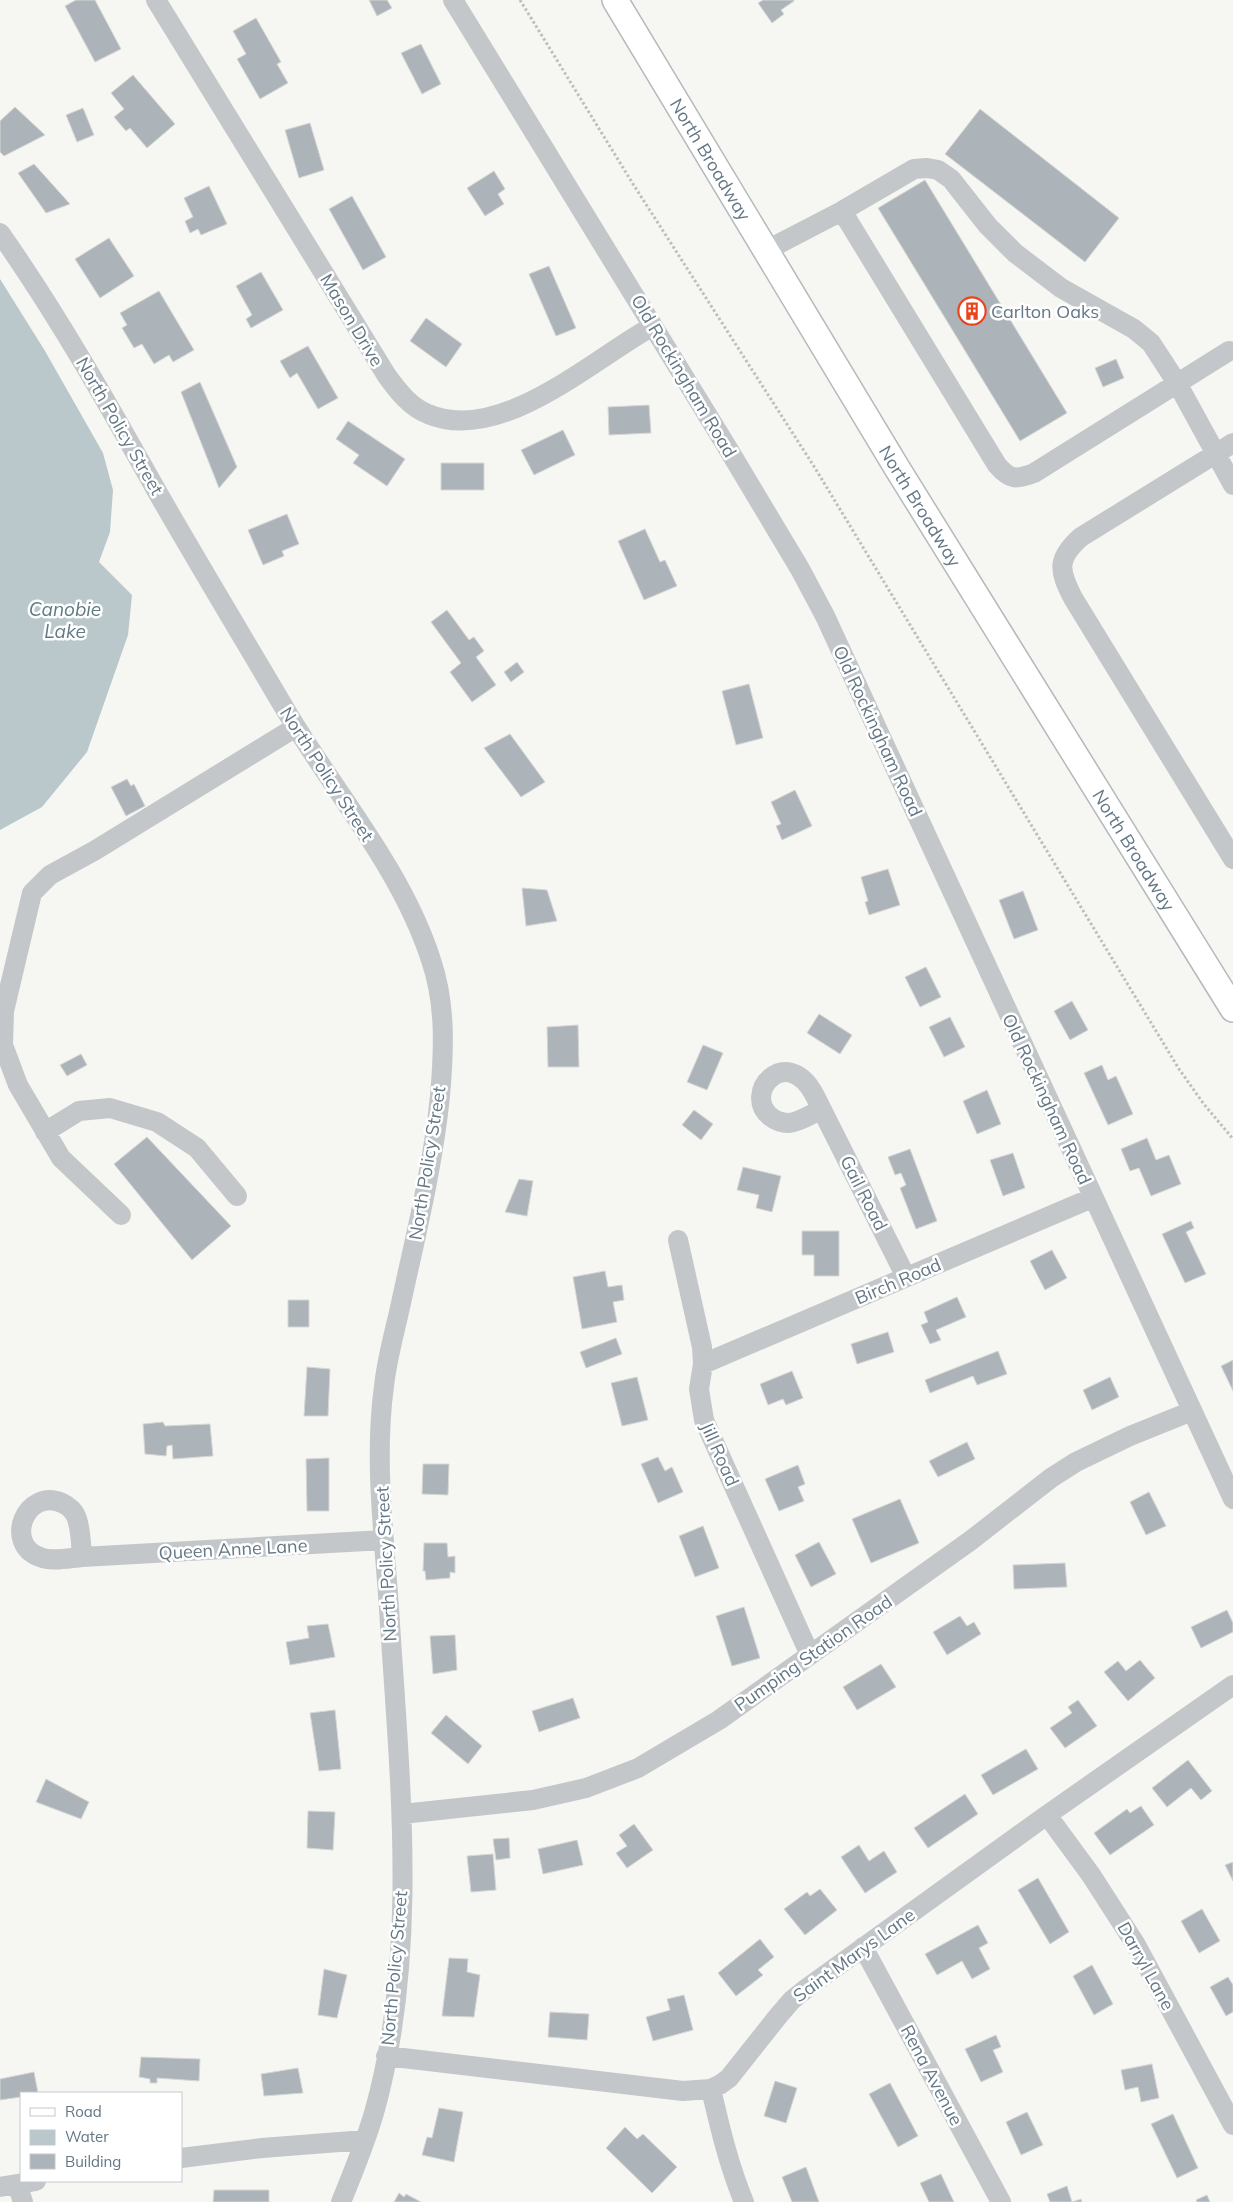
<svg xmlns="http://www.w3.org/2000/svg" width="1233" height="2202" font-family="Mulish,sans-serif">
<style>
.water{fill:#bac8cc}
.building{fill:#acb4b9;stroke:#d7d7d5}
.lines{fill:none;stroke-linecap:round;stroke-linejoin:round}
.major-casing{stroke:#b4b9bc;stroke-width:28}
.path{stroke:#bcbfc1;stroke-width:3;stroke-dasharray:2.5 2.5;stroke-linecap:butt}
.minor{stroke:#c3c7ca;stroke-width:20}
.major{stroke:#fff;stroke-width:25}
.labels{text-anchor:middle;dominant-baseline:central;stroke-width:5;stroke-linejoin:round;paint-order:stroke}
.street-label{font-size:18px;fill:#637785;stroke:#fff}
.poi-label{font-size:18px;fill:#637785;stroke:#fff;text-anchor:start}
.water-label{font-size:19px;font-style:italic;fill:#5f7a82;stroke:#fff}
</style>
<rect width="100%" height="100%" fill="#f6f6f2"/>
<!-- water -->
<path class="water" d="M0 279 45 351 103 453 113 490 110 532 99 562 132 595 128 635 87 752 42 807 0 830Z"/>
<!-- building -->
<path class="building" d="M76 0H95L121 49 95 62 65 6Z
M369 0H387L392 8 377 16Z
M763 0H794V1L781 10 784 14 772 23 758 3Z
M256 18 281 62 277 64 288 83 260 99 237 59 246 54 233 31Z
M421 44 441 84 422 94 401 53Z
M133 75 175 124 147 148 130 128 126 131 114 117 124 109 111 93Z
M15 107 45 135 4 156 0 152V121Z
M83 108 94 135 77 142 66 115Z
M980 109 1119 218 1085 262 945 154Z
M310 123 324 170 299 178 285 130Z
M34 164 70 204 46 213 18 173Z
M494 171 505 189 498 194 504 204 485 216 467 188Z
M925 180 1067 413 1020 441 878 208Z
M209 186 227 224 201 235 198 229 190 233 185 221 193 217 184 198Z
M352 196 386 257 363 270 329 209Z
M109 238 134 276 100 298 75 259Z
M549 266 576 328 556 336 529 274Z
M261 272 283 310 251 328 246 319 252 315 236 286Z
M159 291 194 350 173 362 169 355 154 364 142 344 134 348 122 328 127 325 120 313Z
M426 318 462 344 446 367 410 341Z
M308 346 338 398 318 409 297 373 290 378 280 361Z
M1116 359 1124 378 1103 387 1095 368Z
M200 382 237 467 219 488 181 392Z
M649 405 651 433 609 435 608 407Z
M348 421 405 459 387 486 353 463 359 455 336 439Z
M563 430 575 455 534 475 521 450Z
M441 463H484V490H441Z
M287 514 299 544 282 551 284 556 263 565 248 530Z
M645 529 660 562 665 560 677 586 644 600 618 541Z
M447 610 469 640 474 637 484 651 476 657 496 685 472 702 450 672 461 663 431 622Z
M517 662 524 672 511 682 504 672Z
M749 684 763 738 736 745 722 691Z
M510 734 545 782 521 797 484 748Z
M127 779 131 786 134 784 145 806 126 816 111 787Z
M795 790 812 826 782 840 776 826 781 824 771 802Z
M888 869 900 905 869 915 865 902 868 901 861 877Z
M522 888 547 890 557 921 526 926Z
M1023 891 1038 930 1014 939 999 900Z
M926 967 941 997 920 1007 905 977Z
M1072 1001 1088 1030 1070 1040 1054 1011Z
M819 1014 852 1035 840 1054 807 1033Z
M950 1017 965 1047 944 1057 929 1027Z
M578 1025 579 1067H548L547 1027Z
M703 1045 723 1053 707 1090 687 1082Z
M81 1054 87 1065 67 1076 60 1065Z
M1102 1065 1108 1080 1116 1076 1133 1114 1108 1125 1084 1073Z
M987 1090 1001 1124 977 1134 963 1101Z
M694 1110 713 1124 701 1140 682 1125Z
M147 1137 231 1226 192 1260 114 1164Z
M1147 1138 1156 1160 1169 1155 1181 1184 1151 1196 1139 1168 1130 1171 1121 1149Z
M910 1149 937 1221 916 1229 900 1188 906 1185 901 1173 895 1175 888 1157Z
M1013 1153 1025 1188 1003 1196 990 1160Z
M743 1167 781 1176 772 1212 756 1208 759 1195 737 1190Z
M519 1179 533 1181 527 1216 505 1212Z
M1191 1221 1194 1228 1186 1232 1206 1274 1185 1283 1162 1234Z
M802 1231H839V1276H814V1255H802Z
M1052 1250 1067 1278 1045 1290 1030 1261Z
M605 1271 608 1287 622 1285 624 1300 613 1302 617 1322 582 1329 573 1277Z
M957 1297 966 1317 936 1330 941 1340 930 1344 921 1325 928 1322 924 1312Z
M288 1300H309V1327H288Z
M888 1332 894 1352 857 1364 851 1344Z
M616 1338 622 1354 586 1368 580 1352Z
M998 1351 1007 1374 977 1385 973 1376 930 1393 925 1380Z
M1233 1360V1391L1221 1366Z
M307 1367 330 1369 328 1416H304Z
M792 1371 803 1398 786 1405 783 1399 768 1405 760 1384Z
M637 1377 648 1420 622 1426 611 1383Z
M1110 1377 1119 1397 1092 1410 1083 1390Z
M163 1422 165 1426 210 1424 213 1456 173 1459 172 1445 167 1446 166 1456 145 1454 143 1424Z
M967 1442 975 1459 938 1477 929 1461Z
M658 1457 665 1471 672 1467 683 1492 658 1503 641 1464Z
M329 1458V1511H307L306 1459Z
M423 1464H449L448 1495 422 1494Z
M798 1465 805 1484 798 1487 804 1501 779 1511 765 1479Z
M1149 1492 1166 1526 1146 1535 1130 1502Z
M900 1499 919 1543 871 1563 852 1519Z
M703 1526 719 1568 695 1577 679 1536Z
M819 1542 836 1574 811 1587 795 1555Z
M424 1543H447L448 1557 455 1556V1573L450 1572V1578L426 1580 425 1571H423Z
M1065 1563 1067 1587 1014 1589 1013 1565Z
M744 1607 760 1658 732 1666 716 1616Z
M1227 1610 1233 1623V1632L1201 1648 1191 1627Z
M960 1616 967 1626 974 1622 981 1634 947 1655 933 1632Z
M328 1624 335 1657 290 1665 286 1642 309 1638 307 1626Z
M455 1635 457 1670 433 1674 430 1636Z
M1140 1660 1155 1678 1128 1701 1104 1672 1118 1661 1126 1671Z
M881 1664 896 1687 857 1710 843 1687Z
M573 1698 580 1718 539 1732 532 1711Z
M1078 1700 1097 1726 1065 1748 1050 1728 1072 1713 1068 1707Z
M335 1710 341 1769 319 1771 310 1713Z
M446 1715 482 1746 468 1764 431 1733Z
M1026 1749 1038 1769 993 1795 981 1775Z
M1188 1760 1212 1791 1201 1800 1191 1788 1167 1807 1152 1788Z
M46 1779 89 1802 81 1819 36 1802Z
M965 1794 978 1814 928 1848 914 1828Z
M1141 1806 1154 1825 1110 1855 1094 1833 1127 1809 1130 1813Z
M308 1811 335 1812 333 1850 307 1848Z
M634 1824 653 1850 627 1868 616 1853 627 1846 619 1835Z
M509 1838 510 1858 496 1860 493 1839Z
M577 1840 583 1865 543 1874 538 1849Z
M859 1845 869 1861 884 1851 897 1872 865 1893 841 1857Z
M493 1854 496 1890 471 1892 467 1856Z
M1233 1862V1881L1225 1865Z
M1038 1878 1069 1932 1050 1944 1018 1890Z
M820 1889 837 1910 805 1935 784 1909 807 1892 810 1896Z
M1202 1909 1220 1941 1199 1953 1181 1921Z
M978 1925 988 1943 979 1948 990 1969 972 1979 962 1961 937 1975 925 1954Z
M760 1939 774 1957 758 1970 763 1975 736 1996 718 1973Z
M449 1958 468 1959 467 1972 480 1975 474 2017 442 2016Z
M1092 1965 1113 2004 1094 2015 1073 1976Z
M324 1969 347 1975 337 2018 318 2015Z
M1228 1977 1233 1985V2012L1226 2016 1210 1987Z
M684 1995 693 2030 653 2041 646 2017 670 2010 667 1999Z
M550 2012 589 2014 587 2040 548 2037Z
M996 2035 1001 2047 993 2050 1003 2072 981 2082 965 2049Z
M141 2057 200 2059 199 2081 157 2078V2083H150V2079L139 2077Z
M1152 2064 1159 2098 1141 2102 1138 2087 1125 2090 1121 2070Z
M298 2068 303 2093 264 2096 261 2074Z
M34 2072 38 2093H21V2097L0 2100V2079Z
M775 2081 797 2088 786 2123 764 2116Z
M890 2083 918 2136 898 2147 869 2094Z
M439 2108 463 2112 454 2162 422 2155 427 2137 432 2138Z
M1027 2112 1043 2145 1021 2155 1006 2122Z
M1173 2114 1198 2168 1177 2178 1151 2124Z
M625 2127 637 2139 643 2134 677 2167 652 2193 606 2148Z
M806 2167 819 2202H792L782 2177Z
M941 2174 954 2202H929L920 2183Z
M1067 2186 1072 2202 1081 2199 1082 2202H1050L1047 2194Z
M214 2190H269V2202H213Z
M399 2193 404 2197 406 2194 421 2202H394Z
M1207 2195 1210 2202H1197L1196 2200Z"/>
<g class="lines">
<!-- major casing -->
<g class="major-casing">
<g id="major">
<path id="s1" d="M615 0 897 468 1233 1009"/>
</g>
</g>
<!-- path -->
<path class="path" d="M520 0 633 184 815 468 1179 1069 1203 1103 1233 1139"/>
<!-- minor -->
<path class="minor" d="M156 0 387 376C398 391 410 407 428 414 500 445 593 359 653 326
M453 0 727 447 800 569 825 616 1233 1499
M842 211 997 465C1010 480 1016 480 1034 473L1229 351
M0 233C59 317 109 406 159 495 201 568 245 641 288 714 336 794 402 870 431 960 446 1004 444 1050 440 1096 433 1166 416 1234 401 1303 395 1331 387 1358 384 1386 374 1459 384 1535 389 1608 399 1773 420 1951 374 2113 365 2143 353 2173 341 2202
M765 251 842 211 914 169 927 168 938 170 951 179 988 226 1015 253 1061 288 1134 329 1151 343 1177 383 1233 485
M1233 443 1081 537C1056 559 1059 571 1073 598L1233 859
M821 1110C811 1114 800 1122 789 1123 783 1123 776 1121 771 1117 741 1094 786 1043 814 1094L906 1277
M45 1132 79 1111 110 1108 157 1122 197 1148 237 1196
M121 1215 61 1158 18 1085 3 1045 4 1011 32 893 50 875 94 851 296 727
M678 1240 702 1347 703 1364 699 1389 704 1420 810 1655
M703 1364 1092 1198
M82 1557C81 1545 81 1531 77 1519 75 1512 69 1506 62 1503 26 1487 3 1544 40 1557 52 1562 69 1558 82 1557L384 1540
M402 1814 533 1800 586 1788 638 1768 719 1720 970 1541 1051 1478 1076 1462 1130 1436 1192 1411
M1047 1815 1091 1875 1136 1945 1233 2125
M863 1947 1001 2202
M386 2056 683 2091 711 2089 721 2084 729 2078 779 2015 792 2000 807 1988 1047 1815 1233 1685
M711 2089C720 2128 729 2166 744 2202
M181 2158 262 2148 365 2140
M17 2184 23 2202
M0 2187 36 2181"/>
<!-- major -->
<use href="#major" class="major"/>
</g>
<!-- icons -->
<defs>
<g id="building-ring" transform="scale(1.4375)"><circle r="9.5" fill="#fff" stroke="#ec431c" stroke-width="1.5"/><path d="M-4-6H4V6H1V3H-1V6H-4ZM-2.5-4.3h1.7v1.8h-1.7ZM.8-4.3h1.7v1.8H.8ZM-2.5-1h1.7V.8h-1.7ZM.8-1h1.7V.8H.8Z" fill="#ec431c"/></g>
</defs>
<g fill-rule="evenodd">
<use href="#building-ring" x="972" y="311"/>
</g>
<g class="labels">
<!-- street labels -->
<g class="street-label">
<text stroke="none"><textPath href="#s1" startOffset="186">North Broadway</textPath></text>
<text transform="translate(352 320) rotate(59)">Mason Drive</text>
<text transform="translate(684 376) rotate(59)">Old Rockingham Road</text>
<text transform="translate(120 426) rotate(60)">North Policy Street</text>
<text stroke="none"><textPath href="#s1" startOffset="591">North Broadway</textPath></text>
<text transform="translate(878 731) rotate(65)">Old Rockingham Road</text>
<text transform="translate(327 774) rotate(57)">North Policy Street</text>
<text stroke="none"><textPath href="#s1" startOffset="996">North Broadway</textPath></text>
<text transform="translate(1047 1099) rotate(65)">Old Rockingham Road</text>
<text transform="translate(427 1163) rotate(-81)">North Policy Street</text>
<text transform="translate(864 1193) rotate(63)">Gail Road</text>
<text transform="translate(898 1281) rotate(-23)">Birch Road</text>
<text transform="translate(720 1454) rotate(66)">Jill Road</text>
<text transform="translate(233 1549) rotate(-3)">Queen Anne Lane</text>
<text transform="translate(386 1564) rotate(-93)">North Policy Street</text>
<text transform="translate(813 1653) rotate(-35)">Pumping Station Road</text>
<text transform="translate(854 1955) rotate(-36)">Saint Marys Lane</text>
<text transform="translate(1146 1966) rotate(61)">Darryl Lane</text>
<text transform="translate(394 1968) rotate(-85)">North Policy Street</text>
<text transform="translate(932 2075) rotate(62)">Rena Avenue</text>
</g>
<!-- poi labels -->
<g class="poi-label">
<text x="991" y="311">Carlton Oaks</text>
</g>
<!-- water labels -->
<g class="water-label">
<text x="65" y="609">Canobie<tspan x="65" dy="22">Lake</tspan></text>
</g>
</g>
<!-- legend -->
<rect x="20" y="2092" width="162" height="90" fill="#ffffff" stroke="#c1c9ce"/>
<rect x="30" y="2108" width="25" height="8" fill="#ffffff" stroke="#c1c9ce"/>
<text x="65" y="2117" font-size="15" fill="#637785">Road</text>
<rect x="30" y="2130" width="25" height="15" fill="#bac8cc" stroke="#c1c9ce"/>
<text x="65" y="2142" font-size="15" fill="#637785">Water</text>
<rect x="30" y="2154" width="25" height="15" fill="#acb4b9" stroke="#c1c9ce"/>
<text x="65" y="2167" font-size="15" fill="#637785">Building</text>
</svg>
